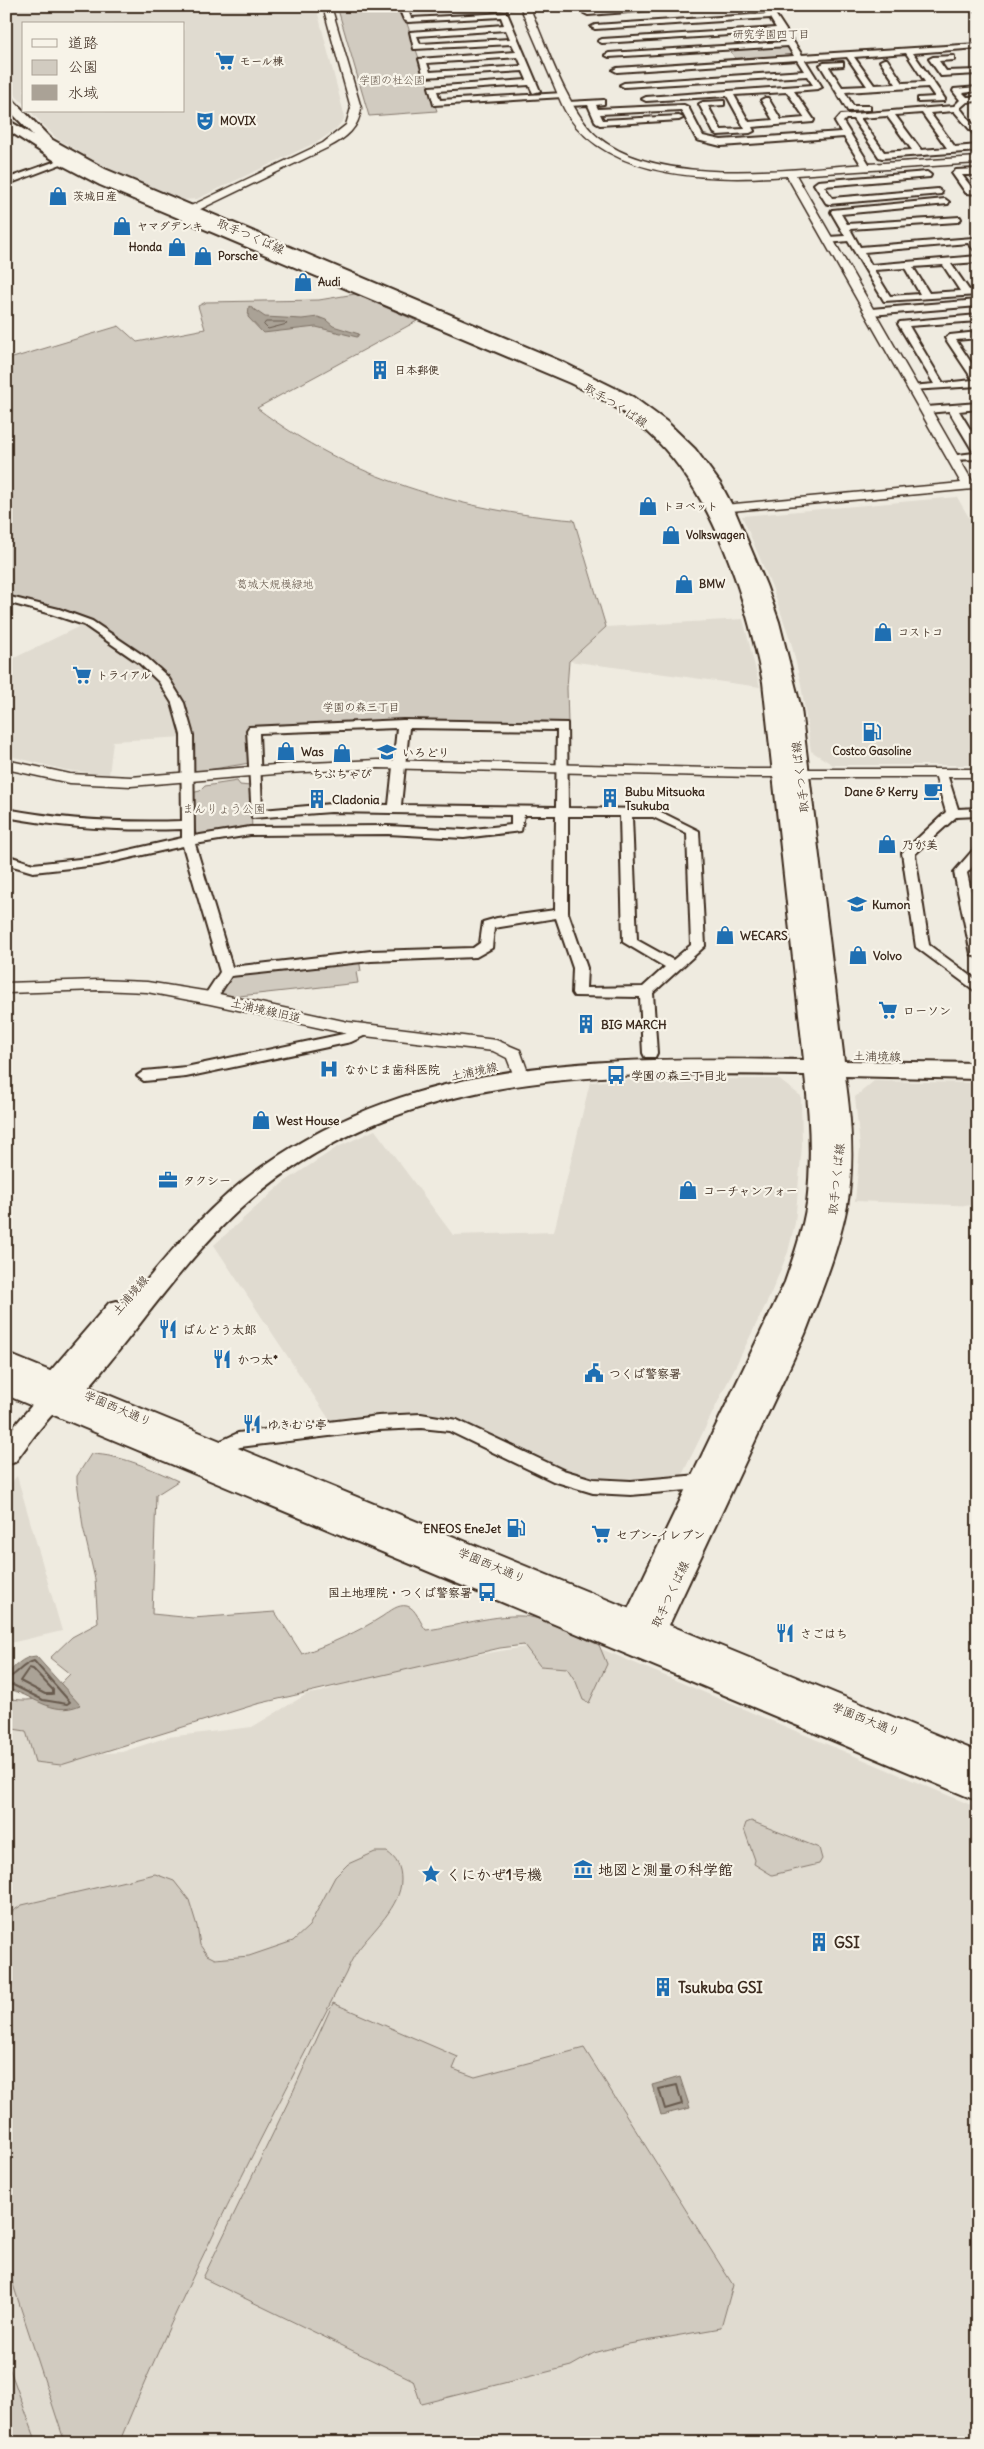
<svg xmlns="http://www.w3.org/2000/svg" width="984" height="2449" font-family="Delius,'Klee One',sans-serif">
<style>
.built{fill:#e0dbd0}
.green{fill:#d1cbc0;stroke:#867a6f}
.water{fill:#aaa296;stroke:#7e7266}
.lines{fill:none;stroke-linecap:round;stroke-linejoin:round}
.shore-far1{stroke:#675a4e;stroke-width:1}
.shore{stroke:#675a4e;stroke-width:2}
.minor-casing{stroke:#3b2a1e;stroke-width:4}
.tertiary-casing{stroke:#3b2a1e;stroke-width:3}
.primary-casing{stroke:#3b2a1e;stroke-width:4}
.trunk-casing{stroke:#3b2a1e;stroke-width:4}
.minor{fill:#f7f3e8;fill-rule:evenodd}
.tertiary{fill:#f7f3e8;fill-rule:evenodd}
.primary{fill:#f7f3e8;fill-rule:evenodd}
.trunk{fill:#f7f3e8;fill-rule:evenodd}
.labels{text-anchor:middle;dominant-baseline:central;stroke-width:4.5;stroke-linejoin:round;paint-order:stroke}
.far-neighbourhood-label{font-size:11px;fill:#3b2a1e;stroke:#f7f3e8}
.far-poi-label{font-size:11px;font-weight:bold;fill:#3b2a1e;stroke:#f7f3e8;text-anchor:start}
.far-park-label{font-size:11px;fill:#605246;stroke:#f7f3e8}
.street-label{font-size:12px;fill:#3b2a1e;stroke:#f7f3e8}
.poi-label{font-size:12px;font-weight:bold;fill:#3b2a1e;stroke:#f7f3e8;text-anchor:start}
.park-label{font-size:12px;fill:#605246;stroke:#f7f3e8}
.near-poi-label{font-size:15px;font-weight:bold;fill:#3b2a1e;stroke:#f7f3e8;text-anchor:start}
</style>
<rect width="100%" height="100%" fill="#efebe0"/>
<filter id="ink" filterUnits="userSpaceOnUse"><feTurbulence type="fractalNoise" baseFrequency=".02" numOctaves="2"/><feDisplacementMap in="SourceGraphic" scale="10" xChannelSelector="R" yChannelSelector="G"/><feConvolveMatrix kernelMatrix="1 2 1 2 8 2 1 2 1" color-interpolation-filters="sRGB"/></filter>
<g filter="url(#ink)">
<!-- built -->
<path class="built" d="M6 6H316L343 110 344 119 336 129 319 141 197 199 182 200 109 169 56 138 30 111H184V24H24V104L9 89 6 82Z
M957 497 978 533V765H833L811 751 801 684 791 642 772 587 742 516Z
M743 619 760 687 569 661 606 627Z
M84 624 120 647 158 678 181 721 185 737 113 741 109 775 65 770 6 755V662Z
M778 1079 801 1096 802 1146 795 1223 788 1252 769 1298 681 1477 640 1484 581 1480 457 1422 333 1425 214 1245 283 1183 336 1148 375 1130 453 1235 554 1232 590 1082 624 1080Z
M874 1081 978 1083V1206L855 1201 860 1148 855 1097Z
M17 1476 62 1631 6 1644V1489Z
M561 1632 978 1808V2443H6V1694L45 1717 89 1754 122 1752 168 1737 252 1727 307 1694 321 1692 385 1670 555 1642Z"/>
<!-- green -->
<path class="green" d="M337 6H401L437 111 369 116Z
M789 46 796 56 737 61 729 49Z
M355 294 417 321 257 408C348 478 461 511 574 520L606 627 569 661 567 688 568 724C462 723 355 719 249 728L247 746 250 763 195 772 192 770 190 721 168 676 137 651 91 621 6 597V360L119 326 137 342 205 329 198 306 206 302 319 300Z
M237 781 240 785 250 786 252 829 200 837 196 834 191 793 200 791 205 786Z
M359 959 361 971 356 972 358 983 239 996V1001L218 996 231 975Z
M91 1454C121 1455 150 1468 178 1481L156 1495 152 1614 193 1618 275 1612 302 1654C330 1644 358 1632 383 1616 390 1611 398 1604 407 1606 416 1608 420 1623 426 1630 456 1627 507 1610 535 1618 557 1624 578 1636 599 1645L607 1664 589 1703 583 1700 576 1682 567 1668 540 1666 524 1645 500 1648 257 1704 61 1765 35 1762 26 1731 6 1728V1698C38 1704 48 1697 70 1674L50 1658 72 1637 98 1623 95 1579 83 1527 77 1481V1476Z
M751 1821 819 1848 822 1859 819 1864 772 1875 754 1864 755 1860 744 1829 746 1823Z
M375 1852H387C397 1859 401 1867 401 1880 401 1906 373 1930 358 1950 353 1957 349 1965 346 1973 266 2128 185 2282 119 2443H65L6 2263 7 1915 22 1905 155 1874 174 1881 189 1900 197 1926 200 1945 207 1955 215 1959 249 1956 293 1941 309 1926 335 1877 348 1864Z
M333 2003 458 2057 453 2069 475 2077 584 2048 733 2285 721 2328 623 2345 594 2353 571 2366 421 2404 413 2380 203 2278 292 2094Z
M6 2359 37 2443H6Z"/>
<!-- water -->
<path class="water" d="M249 306 265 317 302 319 318 317 326 320 333 326 359 334 357 337 316 327 263 333 248 317Z
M36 1656 80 1705C51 1718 32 1693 6 1689V1676C15 1666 22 1657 36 1656Z
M680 2077 690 2108 661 2115 652 2085Z"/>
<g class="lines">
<!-- shore-far1 -->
<path class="shore-far1" d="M266 322H285L287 324 268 329 264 325Z"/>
<!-- shore -->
<path class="shore" d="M29 1668 33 1669 53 1690V1694H45L20 1681Z
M6 1679C17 1675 22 1664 34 1661L70 1702 67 1704 43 1700 13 1685 6 1684
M677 2085 682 2104 665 2109 659 2089Z"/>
<!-- minor casing -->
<g class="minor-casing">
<path id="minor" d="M401 6H431L408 10 411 18 507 13 540 91 533 93 529 85 437 91 440 100 563 93 567 95 563 97 434 105 429 87 527 80 523 71 424 77 419 59 516 52 512 44 414 49 410 32 504 25 501 17 408 22 404 20 399 8ZM506 30 510 39 420 44 417 36ZM518 57 522 66 430 72 427 63Z
M490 6H522L492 10 488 8Z
M662 6H707L588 15 584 13 588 11Z
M762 6H770L802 55 978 44V48L913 53 945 99 944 101 918 102V98L935 97 928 87 845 92 853 106H870V110H867L848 111 820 65 824 63 843 62V66L829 67 842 87 867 86 847 57 805 60 822 87 818 89 794 91 814 120 813 122 752 127 754 131 750 133 718 135 714 133 699 104 703 102 724 101V105L708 106 721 130 745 129 727 96 646 101 642 99 646 97 813 85 807 76 624 87 620 85 624 83 804 71 797 60 617 72 613 70 617 68 794 56 788 46 609 57 605 55 609 53 785 42 779 32 602 43 598 41 602 39 776 28 770 18 595 29 591 27 595 25 767 14ZM906 53 925 82 903 83 887 59H884L880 61 896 84 874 85 854 57ZM787 92 805 118 781 120 768 98H765L761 100 773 120 749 122 734 95Z
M954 56V60L939 61 946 71 978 70V74L941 76 929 59 933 57Z
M978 87V91L963 93 967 97H978V101L967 102 960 108 978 131V139L954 111 930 113 955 147 978 145V151L882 158 879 157 853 119H846L843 122 871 167 867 170 864 169 844 137 721 146 697 140 681 110 600 114 603 120 679 116 683 118 679 120 600 125 596 123 588 105 568 106 564 104 568 102 604 100V104L596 105 598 109 684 105 688 107 703 136 721 140 841 132 835 122 841 115 954 106 960 100 953 91 954 89ZM922 113 947 148 921 150 895 115ZM887 116 912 150 884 152 860 118Z
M62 159 69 161 6 185V179Z
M978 169V175H962L972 188H978V194L966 193 952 173 956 170Z
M927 172 931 175 930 177 824 186 832 198 938 189 942 192 941 194 829 204 826 203 814 184 818 181Z
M945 199 949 202 948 204 841 214 847 224 960 217 961 219 957 222 850 229 860 247 973 238 978 244V254L968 243 864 252 871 265 978 256V262L951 264 969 290 978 289V295L884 301 848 241 828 243 824 240 828 237 845 236 831 212 832 210ZM943 265 960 291 929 293 913 267ZM905 268 920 294 890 296 874 270Z
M978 300V306L871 315 866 312 871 309Z
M978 315V321L909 326 943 383 973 380 945 338 950 335 978 332V338L956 340 978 373V386L911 390V386L934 384 898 324 900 322Z
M978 403V409L959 411 978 442V459L950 460V456L974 453 949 411 927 413 922 410 927 407Z
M6 596 59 609 92 621 147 658 168 677 184 703 193 735 194 836 250 827 388 826 464 830 511 825V815L331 812 252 818 247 730 249 727 403 720 567 723 568 808 655 809 699 831 705 946 653 993 657 1053 655 1057H645L643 1053 640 997 574 996 572 993 573 968 556 918 494 928 492 948 476 957 371 961 231 976 215 1001 210 1003 203 998 220 972 183 846 98 865 33 872 6 864V855L33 864 98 857 182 838V829C122 831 64 828 6 817V809C64 820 122 823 182 821L181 735 172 703 159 682 139 663 84 625 51 614 6 602ZM397 728 389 805 331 804 262 810 259 733ZM409 728 557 730 556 807 401 805ZM524 815H556L555 910 497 918 483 922 480 943 473 948 371 951 232 967 195 844 250 835 388 834 464 838 521 831ZM568 816H620L623 942 665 967 643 987 586 988 587 968 568 913ZM632 817H653L687 833 691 945 673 960 637 940Z
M941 770 947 774 958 809 978 808V816L956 817 915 854 929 945 978 981V993L916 947 902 853 946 812 935 774Z
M978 848V860L967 873 978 923V958L971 954 954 872 974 849Z
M363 1026 368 1028 370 1031 368 1034 351 1042 186 1077 144 1081 137 1076 144 1071 186 1067 348 1033Z
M421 1414 457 1420 563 1470 593 1479 631 1481 710 1474 716 1476 718 1481 716 1486 710 1488 631 1495 593 1493 553 1481 449 1431 421 1428 378 1430 240 1447 218 1457 212 1455 210 1450 212 1445 238 1433 378 1416Z"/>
</g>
<!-- tertiary casing -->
<g class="tertiary-casing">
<path id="tertiary" d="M323 6H331L361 108C359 128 346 138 329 147L184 217H176V213L323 143 346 125 351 108Z
M520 6H529C545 42 569 115 599 138 659 186 781 170 853 165 895 162 936 160 978 157V163L796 175 975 486 973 489 709 513 707 510 709 507 713 506 961 483 787 176C718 181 612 181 569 117 562 107 558 94 553 83 542 57 531 32 520 6Z
M970 6H978V14Z
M6 760 70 774 131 777 287 764 378 760 753 769H978V777H753L378 768 287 773 131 786 70 783 6 769Z
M99 980 147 982 210 992 348 1022 496 1040 520 1050 529 1075 527 1079H515L507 1058 493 1051 348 1034 210 1004 147 992 99 990 6 993V983Z"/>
</g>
<!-- primary casing -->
<g class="primary-casing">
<path id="primary" d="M6 96 10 97 51 139 105 169 560 361 633 397 667 422 695 449 720 483 734 509 766 585 779 622 801 709 844 1061 978 1063V1079L845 1076C851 1118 855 1164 847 1206 838 1251 821 1292 805 1334L662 1640 646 1653 637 1657 628 1653 624 1645 621 1624 785 1282C794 1256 803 1230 807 1203 812 1161 810 1118 805 1075 604 1073 398 1065 239 1210 181 1264 138 1330 87 1389 78 1400 66 1403 56 1411 40 1426 28 1445 15 1462L6 1465V1436L38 1398 47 1375 109 1303 117 1301 126 1305C167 1256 209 1204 262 1167 423 1053 615 1058 804 1060L763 682C745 596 714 491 647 431 624 410 597 396 570 383L100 185 60 164 6 129V119L33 135 6 107Z"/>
</g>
<!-- trunk casing -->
<g class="trunk-casing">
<path id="trunk" d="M6 1353 978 1752V1801L6 1395Z"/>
</g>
<!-- minor -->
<use href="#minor" class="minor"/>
<!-- tertiary -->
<use href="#tertiary" class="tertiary"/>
<!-- primary -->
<use href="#primary" class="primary"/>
<!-- trunk -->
<use href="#trunk" class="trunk"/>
</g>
</g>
<!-- icons -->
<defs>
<g id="supermarket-bare" transform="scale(1.5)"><path d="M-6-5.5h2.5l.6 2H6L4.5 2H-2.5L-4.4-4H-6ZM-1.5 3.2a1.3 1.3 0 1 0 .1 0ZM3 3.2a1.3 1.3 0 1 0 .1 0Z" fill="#1f6fb2" stroke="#f7f3e8" stroke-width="2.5" paint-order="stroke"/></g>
<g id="theatre-bare" transform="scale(1.5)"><path d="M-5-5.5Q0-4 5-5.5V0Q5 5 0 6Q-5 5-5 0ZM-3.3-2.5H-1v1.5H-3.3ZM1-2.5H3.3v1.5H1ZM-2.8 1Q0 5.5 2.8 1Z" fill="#1f6fb2" stroke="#f7f3e8" stroke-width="2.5" paint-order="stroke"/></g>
<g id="shop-bare" transform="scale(1.5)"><path d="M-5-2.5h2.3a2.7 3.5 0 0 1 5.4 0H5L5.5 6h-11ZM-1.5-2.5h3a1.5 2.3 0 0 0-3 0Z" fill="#1f6fb2" stroke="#f7f3e8" stroke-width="2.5" paint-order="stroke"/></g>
<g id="building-bare" transform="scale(1.5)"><path d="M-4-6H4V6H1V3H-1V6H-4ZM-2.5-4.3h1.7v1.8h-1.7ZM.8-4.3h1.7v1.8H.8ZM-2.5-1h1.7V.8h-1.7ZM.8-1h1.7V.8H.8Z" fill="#1f6fb2" stroke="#f7f3e8" stroke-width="2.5" paint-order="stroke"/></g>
<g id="fuel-bare" transform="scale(1.5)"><path d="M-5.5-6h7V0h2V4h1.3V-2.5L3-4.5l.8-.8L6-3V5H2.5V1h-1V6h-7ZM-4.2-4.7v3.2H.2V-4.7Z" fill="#1f6fb2" stroke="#f7f3e8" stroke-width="2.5" paint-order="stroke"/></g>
<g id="school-bare" transform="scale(1.5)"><path d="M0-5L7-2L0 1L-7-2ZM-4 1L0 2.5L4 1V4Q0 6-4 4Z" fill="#1f6fb2" stroke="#f7f3e8" stroke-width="2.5" paint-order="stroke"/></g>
<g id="cafe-bare" transform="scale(1.5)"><path d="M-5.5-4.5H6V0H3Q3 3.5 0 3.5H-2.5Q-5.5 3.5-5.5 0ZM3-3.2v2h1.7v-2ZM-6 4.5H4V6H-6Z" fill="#1f6fb2" stroke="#f7f3e8" stroke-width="2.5" paint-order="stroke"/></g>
<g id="hospital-bare" transform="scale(1.5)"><path d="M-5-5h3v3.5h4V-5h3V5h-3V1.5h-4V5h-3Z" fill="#1f6fb2" stroke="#f7f3e8" stroke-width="2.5" paint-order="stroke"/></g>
<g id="bus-bare" transform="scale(1.5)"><path d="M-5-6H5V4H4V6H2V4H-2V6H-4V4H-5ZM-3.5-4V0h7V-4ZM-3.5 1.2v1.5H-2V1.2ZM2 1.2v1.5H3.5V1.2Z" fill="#1f6fb2" stroke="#f7f3e8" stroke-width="2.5" paint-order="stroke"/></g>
<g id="office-bare" transform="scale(1.5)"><path d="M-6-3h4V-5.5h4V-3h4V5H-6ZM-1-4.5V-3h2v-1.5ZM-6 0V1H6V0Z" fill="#1f6fb2" stroke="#f7f3e8" stroke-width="2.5" paint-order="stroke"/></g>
<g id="restaurant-bare" transform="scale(1.5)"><path d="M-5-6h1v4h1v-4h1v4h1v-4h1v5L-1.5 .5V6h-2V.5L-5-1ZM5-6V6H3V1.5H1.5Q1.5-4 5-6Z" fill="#1f6fb2" stroke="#f7f3e8" stroke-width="2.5" paint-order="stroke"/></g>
<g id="civic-bare" transform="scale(1.5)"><path d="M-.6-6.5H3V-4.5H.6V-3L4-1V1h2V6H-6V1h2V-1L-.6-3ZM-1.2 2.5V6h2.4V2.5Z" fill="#1f6fb2" stroke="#f7f3e8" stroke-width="2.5" paint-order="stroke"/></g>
<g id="museum-bare" transform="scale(1.5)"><path d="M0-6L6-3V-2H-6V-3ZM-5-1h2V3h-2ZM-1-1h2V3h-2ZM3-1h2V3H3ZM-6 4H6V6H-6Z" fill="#1f6fb2" stroke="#f7f3e8" stroke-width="2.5" paint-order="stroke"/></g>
<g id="sight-bare" transform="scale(1.5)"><path d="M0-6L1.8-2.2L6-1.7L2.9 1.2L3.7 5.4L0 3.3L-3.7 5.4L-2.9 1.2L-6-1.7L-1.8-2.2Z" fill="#1f6fb2" stroke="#f7f3e8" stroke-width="2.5" paint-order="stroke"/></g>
</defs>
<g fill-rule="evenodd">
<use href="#supermarket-bare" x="225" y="61"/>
<use href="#theatre-bare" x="205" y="121"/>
<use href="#shop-bare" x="58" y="196"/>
<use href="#shop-bare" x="122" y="226"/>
<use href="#shop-bare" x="177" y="247"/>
<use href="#shop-bare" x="203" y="256"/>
<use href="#shop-bare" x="303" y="282"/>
<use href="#building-bare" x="380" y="370"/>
<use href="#shop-bare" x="648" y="506"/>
<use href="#shop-bare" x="671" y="535"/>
<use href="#shop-bare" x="684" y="584"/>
<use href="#shop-bare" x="883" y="632"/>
<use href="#supermarket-bare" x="82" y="675"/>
<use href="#fuel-bare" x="872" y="732"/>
<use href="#shop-bare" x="286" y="751"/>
<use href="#school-bare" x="387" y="752"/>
<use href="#shop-bare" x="342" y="753"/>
<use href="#cafe-bare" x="933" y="791"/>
<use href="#building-bare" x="610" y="798"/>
<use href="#building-bare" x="317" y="799"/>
<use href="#shop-bare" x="887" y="844"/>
<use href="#school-bare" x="857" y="904"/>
<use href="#shop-bare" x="725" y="935"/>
<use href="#shop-bare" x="858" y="955"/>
<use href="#supermarket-bare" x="888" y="1010"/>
<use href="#building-bare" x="586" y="1024"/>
<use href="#hospital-bare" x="329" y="1069"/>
<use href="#bus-bare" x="616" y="1075"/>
<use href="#shop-bare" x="261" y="1120"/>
<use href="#office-bare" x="168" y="1180"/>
<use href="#shop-bare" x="688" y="1190"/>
<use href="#restaurant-bare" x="168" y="1329"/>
<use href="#restaurant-bare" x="222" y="1359"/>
<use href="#civic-bare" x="594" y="1373"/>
<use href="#restaurant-bare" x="252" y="1424"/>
<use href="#fuel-bare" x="516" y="1528"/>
<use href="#supermarket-bare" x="601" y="1534"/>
<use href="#bus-bare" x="487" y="1592"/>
<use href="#restaurant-bare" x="785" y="1633"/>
<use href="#museum-bare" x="583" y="1869"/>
<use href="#sight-bare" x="431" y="1874"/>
<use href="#building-bare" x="819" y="1942"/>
<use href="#building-bare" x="663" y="1987"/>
</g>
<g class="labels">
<!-- far-neighbourhood labels -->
<g class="far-neighbourhood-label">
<text x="771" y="34">研究学園四丁目</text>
<text x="361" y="707">学園の森三丁目</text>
</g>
<!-- far-poi labels -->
<g class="far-poi-label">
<text x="240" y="61">モール棟</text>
<text x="220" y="121">MOVIX</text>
<text x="73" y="196">茨城日産</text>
<text x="137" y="226">ヤマダデンキ</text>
<text x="162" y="247" text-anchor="end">Honda</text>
<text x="218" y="256">Porsche</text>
<text x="318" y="282">Audi</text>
<text x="395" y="370">日本郵便</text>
<text x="663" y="506">トヨペット</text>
<text x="686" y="535">Volkswagen</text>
<text x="699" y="584">BMW</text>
<text x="898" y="632">コストコ</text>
<text x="97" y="675">トライアル</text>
<text x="872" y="751" text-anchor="middle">Costco Gasoline</text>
</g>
<!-- far-park labels -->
<g class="far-park-label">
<text x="392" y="80">学園の杜公園</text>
<text x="275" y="584">葛城大規模緑地</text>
</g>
<!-- street labels -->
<g class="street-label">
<text transform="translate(251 236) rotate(23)">取手つくば線</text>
<text transform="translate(616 405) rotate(32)">取手つくば線</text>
<text transform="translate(800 777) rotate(-97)">取手つくば線</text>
<text transform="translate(266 1010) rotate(13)">土浦境線旧道</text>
<text transform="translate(877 1056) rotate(1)">土浦境線</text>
<text transform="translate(474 1071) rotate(-12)">土浦境線</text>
<text transform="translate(836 1179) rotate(-84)">取手つくば線</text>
<text transform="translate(130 1295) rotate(-49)">土浦境線</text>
<text transform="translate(118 1408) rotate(23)">学園西大通り</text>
<text transform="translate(492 1565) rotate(23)">学園西大通り</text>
<text transform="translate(670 1594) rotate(-65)">取手つくば線</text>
<text transform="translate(866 1719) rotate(22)">学園西大通り</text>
</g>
<!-- poi labels -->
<g class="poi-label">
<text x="301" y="751">Was</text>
<text x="402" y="752">いろどり</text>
<text x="342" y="773" text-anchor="middle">ちぷちゃぴ</text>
<text x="625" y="791">Bubu Mitsuoka<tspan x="625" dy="14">Tsukuba</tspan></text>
<text x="918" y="791" text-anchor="end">Dane &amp; Kerry</text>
<text x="332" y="799">Cladonia</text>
<text x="902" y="844">乃が美</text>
<text x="872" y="904">Kumon</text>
<text x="740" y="935">WECARS</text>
<text x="873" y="955">Volvo</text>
<text x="903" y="1010">ローソン</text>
<text x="601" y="1024">BIG MARCH</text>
<text x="344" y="1069">なかじま歯科医院</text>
<text x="631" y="1075">学園の森三丁目北</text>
<text x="276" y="1120">West House</text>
<text x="183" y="1180">タクシー</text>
<text x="703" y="1190">コーチャンフォー</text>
<text x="183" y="1329">ばんどう太郎</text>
<text x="237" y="1359">かつ太*</text>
<text x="609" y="1373">つくば警察署</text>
<text x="267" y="1424">ゆきむら亭</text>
<text x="501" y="1528" text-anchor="end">ENEOS EneJet</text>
<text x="616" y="1534">セブン-イレブン</text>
<text x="472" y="1592" text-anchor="end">国土地理院・つくば警察署</text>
<text x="800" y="1633">さごはち</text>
</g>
<!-- park labels -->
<g class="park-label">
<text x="224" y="808">まんりょう公園</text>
</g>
<!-- near-poi labels -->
<g class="near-poi-label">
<text x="598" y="1869">地図と測量の科学館</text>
<text x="446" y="1874">くにかぜ1号機</text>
<text x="834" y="1942">GSI</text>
<text x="678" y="1987">Tsukuba GSI</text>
</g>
</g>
<!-- margin -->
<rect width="984" height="2449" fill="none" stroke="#f7f3e8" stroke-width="25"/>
<rect x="12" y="12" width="959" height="2424" fill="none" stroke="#3b2a1e" stroke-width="2" filter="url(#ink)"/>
<!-- legend -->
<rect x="22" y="22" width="162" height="90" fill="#f7f3e8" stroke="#aca397"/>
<rect x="32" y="39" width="25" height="8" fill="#f7f3e8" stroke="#aca397"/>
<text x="68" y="48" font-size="15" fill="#3b2a1e">道路</text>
<rect x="32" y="60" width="25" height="15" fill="#d1cbc0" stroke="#aca397"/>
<text x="68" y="72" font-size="15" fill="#3b2a1e">公園</text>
<rect x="32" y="85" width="25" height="15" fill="#aaa296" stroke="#aca397"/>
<text x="68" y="98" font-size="15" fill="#3b2a1e">水域</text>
</svg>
